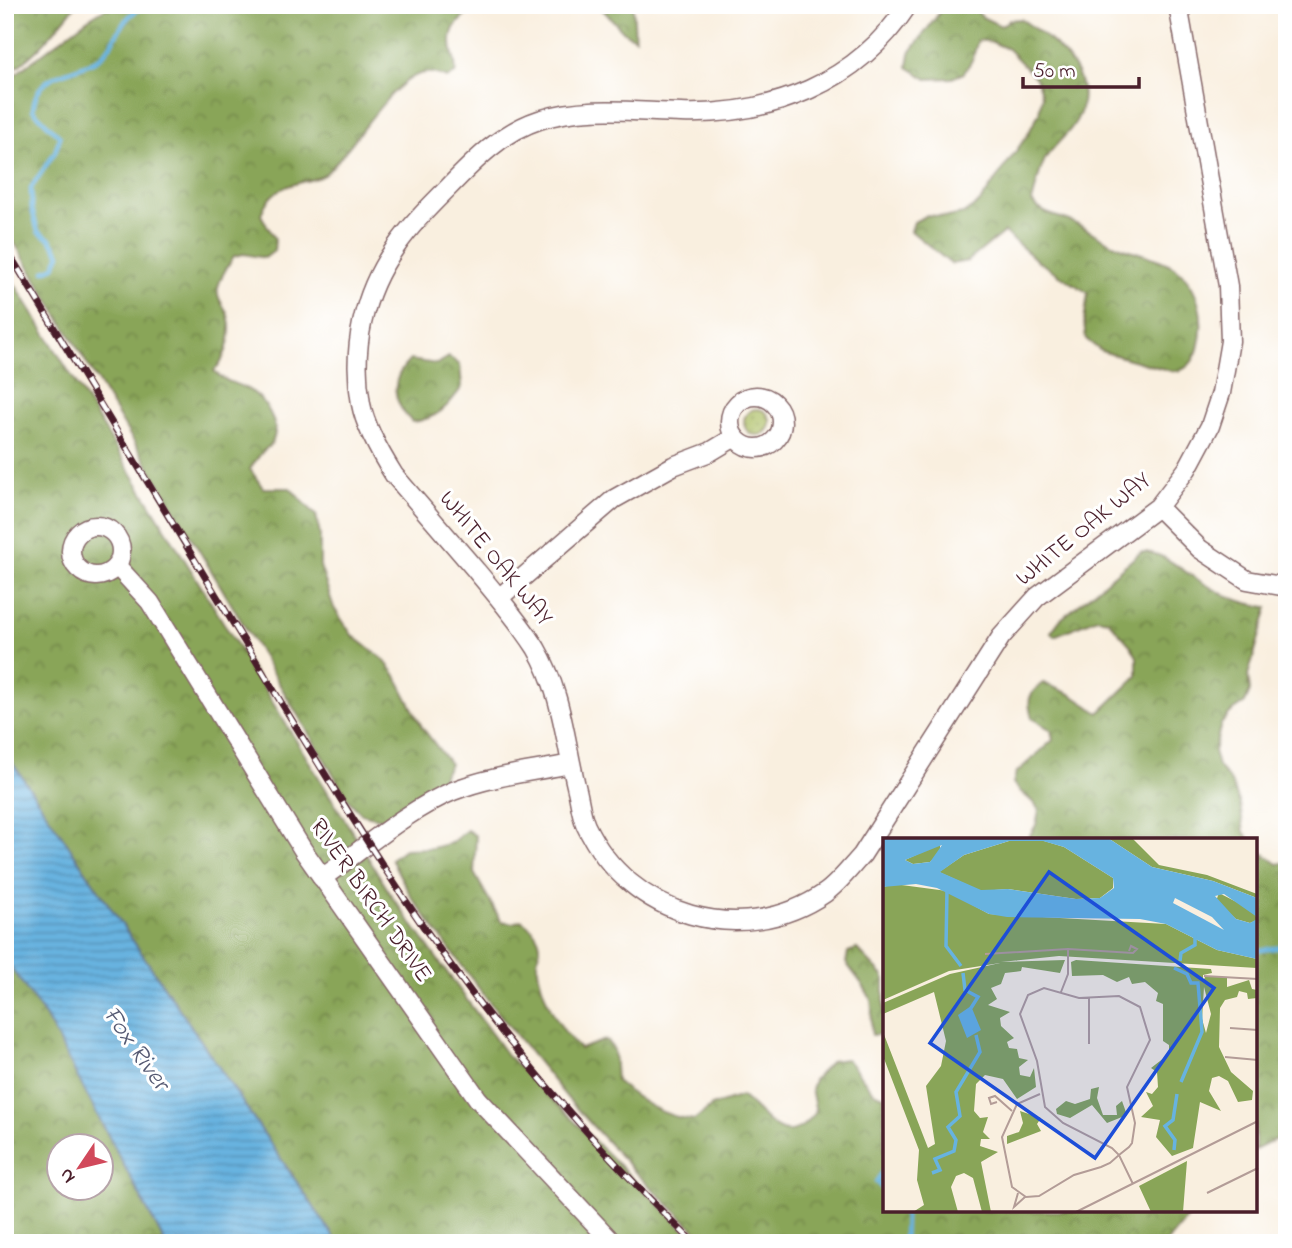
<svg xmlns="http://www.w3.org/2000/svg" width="1292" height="1248" font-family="'Indie Flower',sans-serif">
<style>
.grass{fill:url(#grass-dots);stroke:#7b6e46;stroke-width:2}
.forest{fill:url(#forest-crowns);stroke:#6a6242;stroke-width:2;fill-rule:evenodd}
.water{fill:url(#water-rules);stroke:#586986;stroke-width:2}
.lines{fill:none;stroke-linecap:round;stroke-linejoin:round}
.stream{stroke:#67b3e0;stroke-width:4.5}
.street-casing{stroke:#87686a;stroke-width:21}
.street{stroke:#fff;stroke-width:18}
.rail-casing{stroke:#4a1f2b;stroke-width:7}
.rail{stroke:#fff;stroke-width:4.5;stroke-dasharray:13;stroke-linecap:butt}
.labels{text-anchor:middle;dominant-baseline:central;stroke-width:6;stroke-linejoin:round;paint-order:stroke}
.street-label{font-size:24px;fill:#4a1f2b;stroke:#fff}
.water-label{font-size:26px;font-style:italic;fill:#565a73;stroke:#fff}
.inset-river{fill:none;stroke:#67b3e0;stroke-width:3.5}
.inset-road{fill:none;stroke:#b39c97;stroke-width:2}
.view{fill:#1d4ed8;fill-opacity:0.15;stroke:#1d4ed8;stroke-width:3.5}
.inset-edge{fill:none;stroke:#4a1f2b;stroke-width:3.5}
</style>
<defs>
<pattern id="grass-dots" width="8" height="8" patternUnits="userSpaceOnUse" patternTransform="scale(1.75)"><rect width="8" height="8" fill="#acbe62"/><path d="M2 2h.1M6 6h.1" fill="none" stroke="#8e9a51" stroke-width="1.8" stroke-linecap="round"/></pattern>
<pattern id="forest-crowns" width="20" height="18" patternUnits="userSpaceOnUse" patternTransform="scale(1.75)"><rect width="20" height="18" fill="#89a558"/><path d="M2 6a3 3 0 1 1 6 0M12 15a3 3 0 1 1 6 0" fill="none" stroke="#728649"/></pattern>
<pattern id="water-rules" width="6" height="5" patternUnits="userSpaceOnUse" patternTransform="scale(1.75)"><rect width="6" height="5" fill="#67b3e0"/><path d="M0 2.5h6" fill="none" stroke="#5791b6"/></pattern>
</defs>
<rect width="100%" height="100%" fill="#fff"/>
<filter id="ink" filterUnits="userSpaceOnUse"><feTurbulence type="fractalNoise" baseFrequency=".0143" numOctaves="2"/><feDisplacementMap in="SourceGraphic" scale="14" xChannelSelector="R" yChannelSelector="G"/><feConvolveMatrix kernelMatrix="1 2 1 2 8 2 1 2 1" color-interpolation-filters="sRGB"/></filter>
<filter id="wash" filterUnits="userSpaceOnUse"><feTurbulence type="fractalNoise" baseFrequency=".00686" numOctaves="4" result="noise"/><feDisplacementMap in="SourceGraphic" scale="28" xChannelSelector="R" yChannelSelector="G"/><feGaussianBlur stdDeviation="1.57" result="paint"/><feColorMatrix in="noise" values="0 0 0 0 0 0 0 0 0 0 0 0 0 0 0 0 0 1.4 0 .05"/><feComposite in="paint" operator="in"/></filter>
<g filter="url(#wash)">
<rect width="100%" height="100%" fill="#f9efdf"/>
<!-- grass -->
<path class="grass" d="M744 422a13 13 0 1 1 26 0a13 13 0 1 1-26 0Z"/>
<!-- forest -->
<path class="forest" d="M5 5H76C55 30 34 59 5 74Z
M111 5H479C461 19 447 26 452 51 454 60 457 64 455 74L448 78C442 76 433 72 427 73 394 73 351 152 325 174 321 178 315 178 310 180 287 185 268 190 261 215L275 239 274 251 265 258 244 254 234 256C228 265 221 276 218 287 216 298 223 304 227 313 235 332 226 358 214 371 227 384 232 381 247 389 264 397 283 426 271 444 269 447 265 449 263 451 258 457 254 463 250 469L263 488H290L316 515 320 534V566L334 608 352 635 383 659 395 674 422 727 450 764 441 779 382 819 362 814 350 802 5 227V82L88 19Z
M598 5H633L635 38 625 33Z
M945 5H971L982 17 1001 26 1009 20 1021 19C1051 40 1094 70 1080 113 1073 131 1058 141 1047 156 1039 168 1036 189 1032 202 1042 214 1057 216 1070 221 1085 227 1098 237 1113 244 1129 251 1161 258 1174 267 1200 285 1206 320 1198 349 1194 362 1185 373 1171 371L1101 351 1086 339 1084 322 1088 293 1039 262 1004 232 968 261 951 264 911 231 914 222 927 215 947 217 963 214 980 202 1028 134 1039 113 1042 96 1036 78 1008 49 992 42 978 40 972 60 964 73 952 78 927 79 908 67 910 53Z
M5 268 393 898 507 1055 698 1243H338L5 752Z
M449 357 460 365 462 387C448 407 437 419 412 422 392 402 389 380 410 360L437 364Z
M1141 552C1164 552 1177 567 1195 578 1219 593 1240 604 1268 607L1248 675 1250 691 1245 703 1230 713 1221 724 1214 751 1218 766 1231 782 1240 804 1244 832 1250 840H1027L1036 825 1039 810C1032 798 1020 794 1013 783L1016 773 1053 740 1051 730 1032 718C1027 701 1028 693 1043 683L1070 694 1099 713 1137 676V657L1131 646 1108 620 1097 618 1054 636 1051 632 1060 620Z
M467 830 476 836 474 873 501 921 513 923 521 920C530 926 539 934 540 946 540 951 537 956 537 962 540 993 557 1027 580 1049L606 1040 614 1050 616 1081C639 1101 663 1117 694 1120L712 1106 741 1096C770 1119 784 1153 816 1112L811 1089 814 1080 831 1061 847 1059 873 1092 884 1096V1211H1193L1166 1243H709L634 1171 568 1099 480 990 412 898 391 859 404 849 432 848 451 843Z
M1255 847 1278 864 1287 862V1134L1255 1150Z
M857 949 884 977V1036L881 1034 872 1035C869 1024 874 1013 871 1001 868 989 854 974 846 963L848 952Z
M5 959 46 1017 165 1243H5ZM60 1146H102V1188H60Z"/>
<!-- water -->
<path class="water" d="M5 752 338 1243H165L46 1017 5 959Z"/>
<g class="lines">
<!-- stream -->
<path class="stream" d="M45 271 54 267 60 254 50 239 38 232 32 209 31 188 55 152 60 137 33 110C36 70 72 75 98 59 111 50 117 30 127 19 132 13 139 9 145 5
M1255 951 1287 946
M884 1170 876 1182 884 1190
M902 1211 905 1216 904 1243"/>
</g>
</g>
<g filter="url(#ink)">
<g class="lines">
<!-- street casing -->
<g class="street-casing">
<path id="street" d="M908 5C857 83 772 116 681 113 634 112 585 105 539 120 502 132 474 161 447 189 429 207 410 226 395 248 363 293 351 349 361 404 365 426 382 456 394 475 421 506 447 537 474 568 495 593 518 620 536 648 562 692 565 742 577 790 580 802 581 815 586 826 629 916 742 950 825 893 839 883 850 868 862 855L1001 637 1037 597 1158 507 1187 469 1210 426 1221 393 1230 341 1228 286 1178 5
M730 422a26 26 0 1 1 52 0a26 26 0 1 1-52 0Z
M1158 507 1200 549 1247 580 1287 587
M71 551a25 25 0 1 1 50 0a25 25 0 1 1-50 0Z
M117 566 150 602 303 850 478 1099 613 1243
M499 598 614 499 673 466 710 452 735 437
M322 878C362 850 409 809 453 791 490 776 532 772 570 764"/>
</g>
<!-- street -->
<use href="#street" class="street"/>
<!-- rail casing -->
<g class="rail-casing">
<path id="rail" d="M5 247C81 372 157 497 233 623 289 715 344 808 404 898 487 1023 586 1138 694 1243"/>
</g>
<!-- rail -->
<use href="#rail" class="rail"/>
</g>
</g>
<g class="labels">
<!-- street labels -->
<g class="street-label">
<text transform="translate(1084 530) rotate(-39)">WHITE OAK WAY</text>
<text transform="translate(495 559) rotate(51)">WHITE OAK WAY</text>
<text transform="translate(370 901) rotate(55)">RIVER BIRCH DRIVE</text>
</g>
<!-- water labels -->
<g class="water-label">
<text transform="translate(135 1049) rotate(55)">Fox River</text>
</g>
</g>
<!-- overview -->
<g transform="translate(883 838)">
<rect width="374" height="374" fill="#f9efdf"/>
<path d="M225 0H249L276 27 324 37 374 56V60L330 43 269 29ZM126 3H161L181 9 230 40V50L217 60 193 61 125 51 98 53 56 34 81 17ZM57 6V14L47 24 30 26 22 22ZM11 46 64 53 106 76 283 86 334 112 374 121V130L176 118 118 124 182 122 177 135 139 129 138 133 122 135 118 146 108 150 114 161 105 167 127 174 117 180 118 188 131 200 124 204 126 210 134 211 136 220 145 222 136 229 137 237 147 239 151 230 153 249 134 261 120 241 102 237 93 246 91 273 97 280 105 279 100 294 107 301H98L97 308 115 314 98 324 108 374H99L90 340 81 335 73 338 68 349 75 374H30L41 367 34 342 36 312 0 218V194L45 310 52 306 43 248 58 228 63 203 51 154 0 176V165L67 136 117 125 66 133 0 162V49ZM336 55 371 73 374 82 367 85 353 81 333 63ZM193 122 328 131 329 135 320 137V144L322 139H344V149L366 142 369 151 374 152V160L365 161 364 155 356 153 354 159 342 162 337 170 336 209 348 234 370 253 369 262 355 264 345 243 336 238 329 240 326 253 338 273 317 264 310 310 289 318 273 299 277 282 258 279 270 268 263 254 269 256 275 249 274 234 268 230 286 216V207L280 203V166L273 163 275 155 262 144 249 146 246 139 234 144 220 137 189 138 188 124ZM321 149 328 176 323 195 319 181ZM216 249 214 260 220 277H234L233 268 239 263 244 277 224 285 209 267 187 280 174 276 173 271 183 263 192 266 207 261 208 251ZM137 273 158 280 154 286 158 293 124 306V298L136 294 140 285ZM304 323 300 374H268L256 348Z" fill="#89a558" fill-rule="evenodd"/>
<path d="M225 0 269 29 330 43 374 60V79L341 56 332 58 353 81 367 85 374 81V121L334 112 283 86 257 81 124 79 106 76 54 50 33 46 0 49V1ZM126 3H160L181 9 230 40 231 50 217 60 193 61 125 51 98 52 57 34 81 17ZM59 7 47 24 30 26 22 22ZM292 60 329 79 341 92 290 65ZM88 168 98 192 84 200 75 177Z" fill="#67b3e0" fill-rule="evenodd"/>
<path class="inset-river" d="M64 52 63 108 78 128M297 123 298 115 312 107V96M291 130 304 136 308 145H315L319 194 298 244M80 135 82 152 95 159 88 170M291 312 292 302 282 288 290 282 294 256M49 335 57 332 52 321 71 313 73 302 65 289 77 278 73 254 97 214 93 197"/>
<path class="inset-road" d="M102 116 185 111 250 115 254 111 248 108 246 113M321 138 375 141M178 154 185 136V111M347 190 375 192M206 206V160M342 219 375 222M157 256 134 266 119 299 129 349 143 359 156 358 191 337 218 329 227 325 236 317 246 309 249 305 252 285 244 249 267 202 257 169 236 158 196 160 161 150 145 157 137 176 154 223 162 269 180 285 229 310 236 317 250 346M114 264 108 266 106 260 112 258 129 273M135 355 131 369 142 359M324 355 375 330M193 374 375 283"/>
<path class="view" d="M166 34 331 150 212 320 47 205Z"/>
<rect width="374" height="374" class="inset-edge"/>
</g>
<!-- margin -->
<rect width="1292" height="1248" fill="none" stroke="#fff" stroke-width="28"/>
<!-- north arrow -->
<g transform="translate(80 1167) rotate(235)"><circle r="33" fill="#ffffff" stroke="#b7a5aa" stroke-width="2"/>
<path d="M0-5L12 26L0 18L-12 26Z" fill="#d1495b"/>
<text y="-10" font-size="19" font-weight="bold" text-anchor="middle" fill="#4a1f2b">N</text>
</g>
<!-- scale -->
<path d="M1023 77v10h116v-10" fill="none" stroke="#4a1f2b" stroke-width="3.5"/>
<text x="1033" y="77" font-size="21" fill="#4a1f2b" stroke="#ffffff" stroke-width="5" paint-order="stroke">50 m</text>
</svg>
